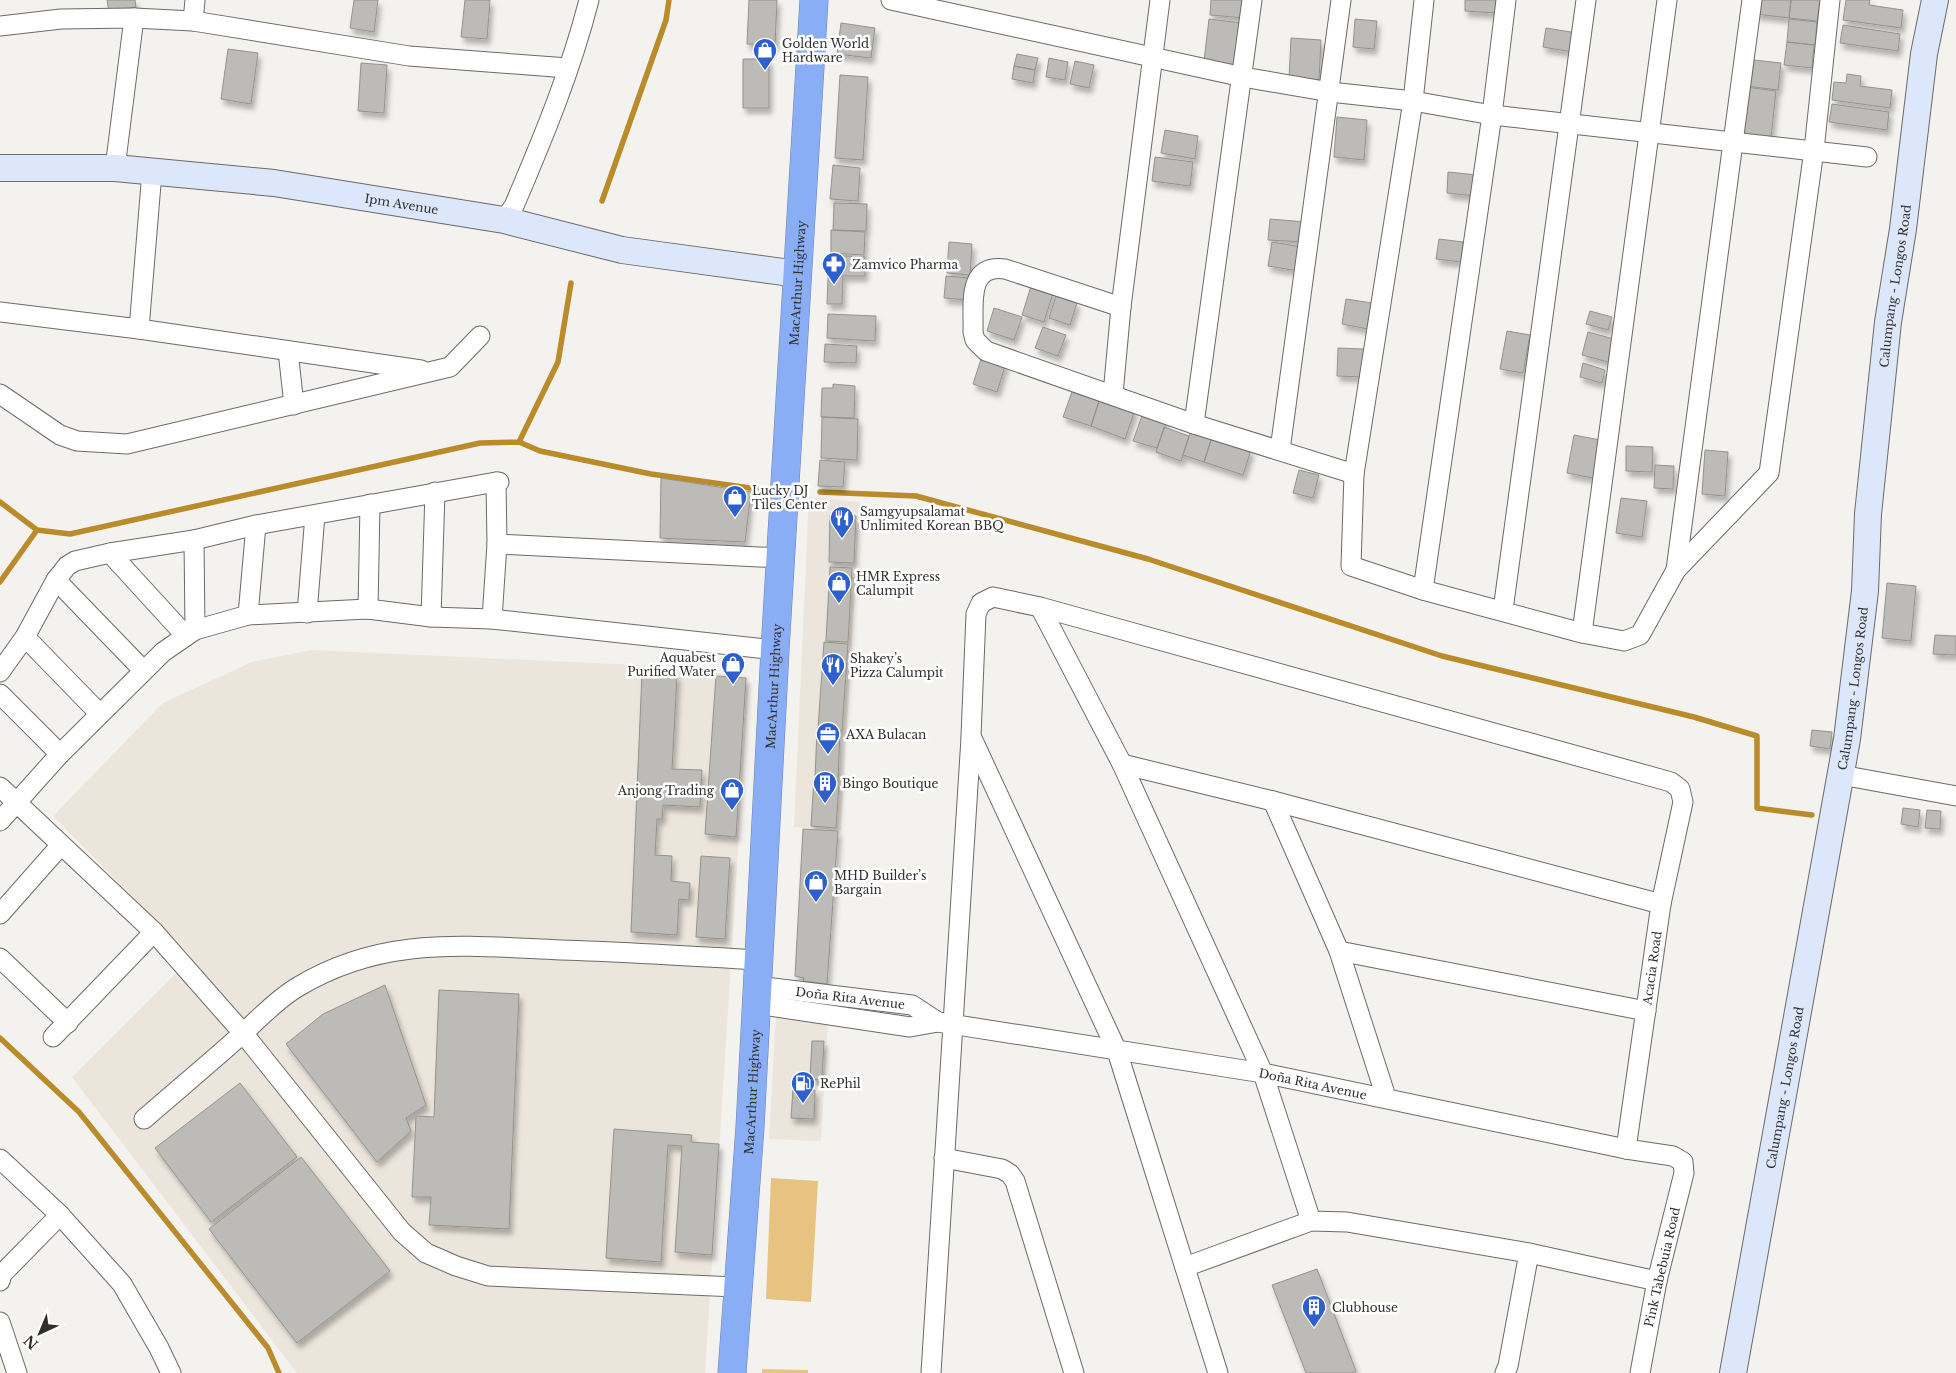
<svg xmlns="http://www.w3.org/2000/svg" width="1956" height="1373" font-family="'Libre Baskerville',serif">
<style>
.built{fill:#ebe5db}
.green{fill:#e7c281}
.lines{fill:none;stroke-linecap:round;stroke-linejoin:round}
.stream{stroke:#ba8b2b;stroke-width:5.5}
.building{fill:#bdbbb8;stroke:#94928f;filter:url(#shadow)}
.street-casing{stroke:#6c6a67;stroke-width:21}
.secondary-casing{stroke:#6c6a67;stroke-width:28}
.highway-casing{stroke:#6a82af;stroke-width:29}
.street{stroke:#fff;stroke-width:19}
.secondary{stroke:#dce7fc;stroke-width:26}
.highway{stroke:#8aaef5;stroke-width:28}
.labels{text-anchor:middle;dominant-baseline:central;stroke-width:5;stroke-linejoin:round;paint-order:stroke}
.poi-label{font-size:12px;fill:#302f2e;stroke:#fff;text-anchor:start}
.street-label{font-size:12px;fill:#302f2e;stroke:#fff}
</style>
<defs>
<filter id="shadow"><feDropShadow dx="3" dy="5.5" stdDeviation="2.5" flood-color="#0004"/></filter>
</defs>
<rect width="100%" height="100%" fill="#f4f2ee"/>
<!-- built -->
<path class="built" d="M809 497 860 502 841 830 794 827Z
M311 650 637 665 749 676 705 1373H297L72 1077 192 957 53 816 163 703 252 662Z
M776 1016 828 1024 821 1141 769 1139Z"/>
<!-- green -->
<path class="green" d="M771 1178 818 1181 811 1302 766 1299Z
M762 1369 808 1370V1373H762Z"/>
<g class="lines">
<!-- stream -->
<path class="stream" d="M602 201 666 20 669 0
M519 442 558 362 571 283
M820 492 916 496 1148 559 1442 656 1694 717 1757 736V808L1812 815
M0 502 37 530 70 534 480 443 519 442 540 451 651 474 757 489
M0 582 37 530
M0 1038 79 1112 268 1348 279 1373"/>
</g>
<!-- building -->
<path class="building" d="M107 0H135L136 7 109 12Z
M354 0H378L374 32 350 28Z
M465 0H490L487 39 461 37Z
M749 0H777L775 45 747 44Z
M1211 0H1245L1244 18 1210 15Z
M1465 0H1497L1496 13 1465 11Z
M1757 0H1791L1789 18 1755 14Z
M1791 0H1820L1817 21 1789 18Z
M1846 0H1870L1869 5 1903 10 1901 28 1843 20Z
M1209 19 1242 23 1238 65 1204 61Z
M1355 19 1377 21 1374 49 1353 47Z
M1789 19 1817 22 1815 45 1787 42Z
M841 23 875 28 871 58 837 54Z
M1843 25 1900 34 1898 51 1840 43Z
M1546 28 1577 33 1573 52 1543 47Z
M1291 38 1321 40 1319 80 1289 79Z
M1787 42 1814 45 1812 68 1784 65Z
M228 49 258 53 251 104 221 99Z
M1017 54 1038 58 1035 70 1014 66Z
M1049 58 1068 62 1065 80 1046 77Z
M743 59H769V108H743Z
M1754 60 1781 63 1778 90 1746 86 1747 76H1752Z
M1075 61 1094 65 1089 88 1070 84Z
M361 63 387 65 384 113 358 111Z
M1014 66 1035 70 1033 83 1012 79Z
M1847 74 1861 76 1860 86 1892 90 1890 108 1832 100 1834 82 1846 83Z
M840 75 868 77 863 160 835 158Z
M1746 87 1776 91 1771 138 1741 135Z
M1832 104 1889 112 1887 130 1829 122Z
M1337 117 1367 120 1364 160 1334 157Z
M1165 130 1198 136 1195 159 1161 153Z
M1155 157 1193 162 1190 186 1152 181Z
M833 165 860 168 858 201 830 199Z
M1448 172 1477 175 1475 196 1447 193Z
M834 203 867 204 866 231 833 230Z
M1270 219 1306 222 1304 242 1268 240Z
M831 230 865 232 864 255 831 253Z
M1439 239 1463 242 1461 262 1436 259Z
M949 242 972 244 970 275 947 273Z
M1272 242 1302 247 1299 271 1268 266Z
M829 255 865 257V276H843L842 304H827Z
M946 276 969 278 967 300 944 298Z
M1032 283 1054 290 1044 322 1022 315Z
M1056 296 1077 303 1070 325 1049 318Z
M1346 299 1372 303 1368 329 1342 324Z
M994 308 1022 317 1014 340 987 331Z
M1590 311 1612 317 1608 330 1586 324Z
M828 314 876 316 875 341 827 338Z
M1043 327 1066 335 1058 356 1035 348Z
M1507 331 1530 335 1523 373 1500 369Z
M1588 332 1614 339 1608 362 1582 355Z
M825 344 857 346 856 363 824 362Z
M1338 348 1364 349 1363 377 1337 376Z
M982 356 1006 363 997 392 973 384Z
M1583 363 1605 370 1602 383 1580 377Z
M833 384 855 386 854 418 821 417 822 388H833Z
M1073 389 1100 398 1091 426 1063 417Z
M1100 398 1135 410 1125 439 1091 426Z
M1143 413 1167 421 1157 448 1133 441Z
M822 417 858 419 857 460 821 458Z
M1164 427 1189 436 1181 461 1156 452Z
M1191 431 1212 437 1204 462 1183 455Z
M1574 435 1600 440 1593 478 1567 473Z
M1212 437 1251 450 1243 475 1204 462Z
M1626 446 1653 447 1652 472 1626 471Z
M1705 450 1728 452 1725 496 1702 494Z
M820 460 845 462 843 487 818 486Z
M1655 465 1674 466 1673 489 1654 488Z
M1299 470 1319 475 1313 498 1293 493Z
M661 478 751 492 745 542 660 538Z
M1621 498 1647 501 1642 537 1616 533Z
M830 515 856 516 854 563 829 562Z
M830 567 852 568 848 642 826 641Z
M1887 583 1916 586 1911 641 1882 638Z
M1935 635 1956 636V655L1933 654Z
M824 642 848 644 842 731 818 729Z
M642 673 677 675 672 769 702 770 700 807 663 805 662 819H657L655 855 672 856 671 881 690 883 689 900 679 899 677 935 631 932Z
M716 676 746 678 736 837 705 834Z
M817 730 840 731 838 780 815 778Z
M1812 730 1832 732 1830 749 1810 746Z
M814 779 839 781 836 828 811 826Z
M1903 808 1920 810 1918 827 1901 824Z
M1927 810 1941 811 1940 829 1925 828Z
M803 829 838 831 827 984 803 981 804 978 795 976Z
M701 856 730 858 725 939 696 937Z
M385 985 426 1105 406 1118 411 1131 377 1162 286 1044 323 1014Z
M439 990 519 994 509 1229 429 1225 431 1197H412L416 1116 434 1117Z
M812 1041H824L822 1080 810 1079Z
M240 1083 297 1157 211 1222 155 1148Z
M793 1089 815 1090 814 1119 791 1118Z
M614 1129 692 1135 691 1142 719 1144 712 1255 675 1252 682 1146 668 1145 661 1262 606 1258Z
M301 1157 390 1271 297 1343 209 1229Z
M1317 1269 1356 1371 1351 1373H1306L1272 1285Z"/>
<g class="lines">
<!-- street casing -->
<g class="street-casing">
<g id="street">
<path d="M891 0 1243 77 1330 92 1413 101 1492 115 1867 157"/>
<path d="M1424 0 1413 101 1354 474 1351 566 1423 590 1582 633 1624 641 1640 635 1676 570 1769 473 1814 150 1830 0"/>
<path d="M193 21 195 0"/>
<path d="M0 26 61 19 134 18 193 21 409 56 568 68"/>
<path d="M115 168 134 18"/>
<path d="M504 220 514 206C543 138 571 71 589 0"/>
<path d="M1121 307 1005 269C966 264 974 305 973 332L975 340 986 351 1194 424 1354 474"/>
<path d="M0 312 139 329 421 370"/>
<path d="M139 329 152 172"/>
<path d="M288 351 294 405"/>
<path d="M0 394 60 435 77 441 127 444 450 367 480 336"/>
<path d="M1113 394 1121 307 1160 0"/>
<path d="M1194 424 1252 0"/>
<path d="M1280 450 1341 0"/>
<path d="M194 540 195 630"/>
<path d="M497 544 781 558"/>
<path d="M110 553 185 635"/>
<path d="M1676 570 1752 0"/>
<path d="M56 580 143 670"/>
<path d="M1423 590 1492 115 1506 0"/>
<path d="M1040 607 1122 764 1263 1073 1311 1221 1347 1222 1529 1253 1657 1281"/>
<path d="M368 609 370 504"/>
<path d="M1503 610 1586 0"/>
<path d="M307 613 315 515"/>
<path d="M248 615 256 525"/>
<path d="M431 617 435 492"/>
<path d="M492 619 497 544 496 482H499"/>
<path d="M1582 633 1667 0"/>
<path d="M25 637 99 713"/>
<path d="M0 672 25 637 56 580 67 566 75 561 110 553 194 540 256 525 496 482"/>
<path d="M0 694 60 754"/>
<path d="M1122 764 1273 801 1661 904"/>
<path d="M1841 775 1956 796"/>
<path d="M0 787 154 932 243 1033 402 1232 426 1253 456 1266 488 1276 736 1287"/>
<path d="M1273 801 1339 951 1386 1097"/>
<path d="M0 821 60 754 163 652 195 630 248 615 368 609 431 617 492 619 775 650"/>
<path d="M0 914 61 845"/>
<path d="M1339 951 1646 1011"/>
<path d="M0 958 68 1023"/>
<path id="s1" d="M757 986 912 1005 938 1022"/>
<path id="s2" d="M756 1004 910 1027 938 1022 1263 1073 1626 1149 1673 1156 1683 1162 1684 1173 1657 1281 1640 1373"/>
<path d="M53 1037 154 932"/>
<path d="M144 1119C176 1091 210 1063 241 1035 260 1018 275 1001 296 988 382 935 465 946 561 950 627 952 692 956 758 960"/>
<path d="M944 1158 1002 1169 1010 1174 1015 1181 1074 1373"/>
<path d="M0 1159 60 1215 122 1284 159 1348 171 1373"/>
<path d="M1185 1267 1311 1221"/>
<path d="M0 1281 2 1274 60 1215"/>
<path d="M0 1322 17 1373"/>
<path d="M931 1373 971 738"/>
<path d="M1218 1373 1117 1051 971 736 976 614 981 603 993 597 1040 607 1671 782 1680 789 1683 802 1661 904 1626 1149"/>
<path d="M1505 1373 1508 1366 1529 1253"/>
</g>
</g>
<!-- secondary casing -->
<g class="secondary-casing">
<g id="secondary">
<path id="s3" d="M0 168H115L274 183 504 220 622 250 798 274"/>
<path id="s4" d="M1733 1373 1847 739 1865 591 1868 514 1888 322 1903 229 1924 54 1935 0"/>
</g>
</g>
<!-- highway casing -->
<g class="highway-casing">
<g id="highway">
<path id="s5" d="M732 1373 750 1127 775 650 814 0"/>
</g>
</g>
<!-- street -->
<use href="#street" class="street"/>
<!-- secondary -->
<use href="#secondary" class="secondary"/>
<!-- highway -->
<use href="#highway" class="highway"/>
</g>
<!-- icons -->
<defs>
<g id="shop-pin" transform="scale(1.25)"><path d="M0 17L-7.5 6A9.5 9.5 0 1 1 7.5 6Z" fill="#2d5fcd" stroke="#fff"/><path d="M-5-2.5h2.3a2.7 3.5 0 0 1 5.4 0H5L5.5 6h-11ZM-1.5-2.5h3a1.5 2.3 0 0 0-3 0Z" fill="#fff"/></g>
<g id="pharmacy-pin" transform="scale(1.25)"><path d="M0 17L-7.5 6A9.5 9.5 0 1 1 7.5 6Z" fill="#2d5fcd" stroke="#fff"/><path d="M-2-6h4v4h4v4h-4v4h-4v-4h-4v-4h4Z" fill="#fff"/></g>
<g id="restaurant-pin" transform="scale(1.25)"><path d="M0 17L-7.5 6A9.5 9.5 0 1 1 7.5 6Z" fill="#2d5fcd" stroke="#fff"/><path d="M-5-6h1v4h1v-4h1v4h1v-4h1v5L-1.5 .5V6h-2V.5L-5-1ZM5-6V6H3V1.5H1.5Q1.5-4 5-6Z" fill="#fff"/></g>
<g id="office-pin" transform="scale(1.25)"><path d="M0 17L-7.5 6A9.5 9.5 0 1 1 7.5 6Z" fill="#2d5fcd" stroke="#fff"/><path d="M-6-3h4V-5.5h4V-3h4V5H-6ZM-1-4.5V-3h2v-1.5ZM-6 0V1H6V0Z" fill="#fff"/></g>
<g id="building-pin" transform="scale(1.25)"><path d="M0 17L-7.5 6A9.5 9.5 0 1 1 7.5 6Z" fill="#2d5fcd" stroke="#fff"/><path d="M-4-6H4V6H1V3H-1V6H-4ZM-2.5-4.3h1.7v1.8h-1.7ZM.8-4.3h1.7v1.8H.8ZM-2.5-1h1.7V.8h-1.7ZM.8-1h1.7V.8H.8Z" fill="#fff"/></g>
<g id="fuel-pin" transform="scale(1.25)"><path d="M0 17L-7.5 6A9.5 9.5 0 1 1 7.5 6Z" fill="#2d5fcd" stroke="#fff"/><path d="M-5.5-6h7V0h2V4h1.3V-2.5L3-4.5l.8-.8L6-3V5H2.5V1h-1V6h-7ZM-4.2-4.7v3.2H.2V-4.7Z" fill="#fff"/></g>
</defs>
<g fill-rule="evenodd">
<use href="#shop-pin" x="765" y="50"/>
<use href="#pharmacy-pin" x="834" y="264"/>
<use href="#shop-pin" x="735" y="497"/>
<use href="#restaurant-pin" x="842" y="518"/>
<use href="#shop-pin" x="839" y="583"/>
<use href="#shop-pin" x="733" y="664"/>
<use href="#restaurant-pin" x="833" y="665"/>
<use href="#office-pin" x="828" y="734"/>
<use href="#building-pin" x="825" y="783"/>
<use href="#shop-pin" x="732" y="790"/>
<use href="#shop-pin" x="816" y="882"/>
<use href="#fuel-pin" x="803" y="1083"/>
<use href="#building-pin" x="1314" y="1307"/>
</g>
<g class="labels">
<!-- poi labels -->
<g class="poi-label">
<text x="782" y="43">Golden World<tspan x="782" dy="14">Hardware</tspan></text>
<text x="852" y="264">Zamvico Pharma</text>
<text x="752" y="490">Lucky DJ<tspan x="752" dy="14">Tiles Center</tspan></text>
<text x="860" y="511">Samgyupsalamat<tspan x="860" dy="14">Unlimited Korean BBQ</tspan></text>
<text x="856" y="576">HMR Express<tspan x="856" dy="14">Calumpit</tspan></text>
<text x="716" y="657" text-anchor="end">Aquabest<tspan x="716" dy="14">Purified Water</tspan></text>
<text x="850" y="658">Shakey’s<tspan x="850" dy="14">Pizza Calumpit</tspan></text>
<text x="846" y="734">AXA Bulacan</text>
<text x="842" y="783">Bingo Boutique</text>
<text x="714" y="790" text-anchor="end">Anjong Trading</text>
<text x="834" y="875">MHD Builder’s<tspan x="834" dy="14">Bargain</tspan></text>
<text x="820" y="1083">RePhil</text>
<text x="1332" y="1307">Clubhouse</text>
</g>
<!-- street labels -->
<g class="street-label">
<text stroke="none"><textPath href="#s3" startOffset="404">Ipm Avenue</textPath></text>
<text stroke="none"><textPath href="#s5" startOffset="1092">MacArthur Highway</textPath></text>
<text stroke="none"><textPath href="#s4" startOffset="1100">Calumpang - Longos Road</textPath></text>
<text stroke="none"><textPath href="#s5" startOffset="688">MacArthur Highway</textPath></text>
<text stroke="none"><textPath href="#s4" startOffset="695">Calumpang - Longos Road</textPath></text>
<text transform="translate(1652 968) rotate(-82)">Acacia Road</text>
<text stroke="none"><textPath href="#s1" startOffset="94">Doña Rita Avenue</textPath></text>
<text stroke="none"><textPath href="#s2" startOffset="564">Doña Rita Avenue</textPath></text>
<text stroke="none"><textPath href="#s4" startOffset="290">Calumpang - Longos Road</textPath></text>
<text stroke="none"><textPath href="#s5" startOffset="282">MacArthur Highway</textPath></text>
<text transform="translate(1662 1267) rotate(-77)">Pink Tabebuia Road</text>
</g>
</g>
<!-- north arrow -->
<g transform="translate(40 1333) rotate(224)" stroke="#ffffff" stroke-width="4" paint-order="stroke">
<path d="M0-4L9 19L0 12L-9 19Z" fill="#302f2e"/>
<text y="-8" font-size="14" font-weight="bold" text-anchor="middle" fill="#302f2e">N</text>
</g>
</svg>
